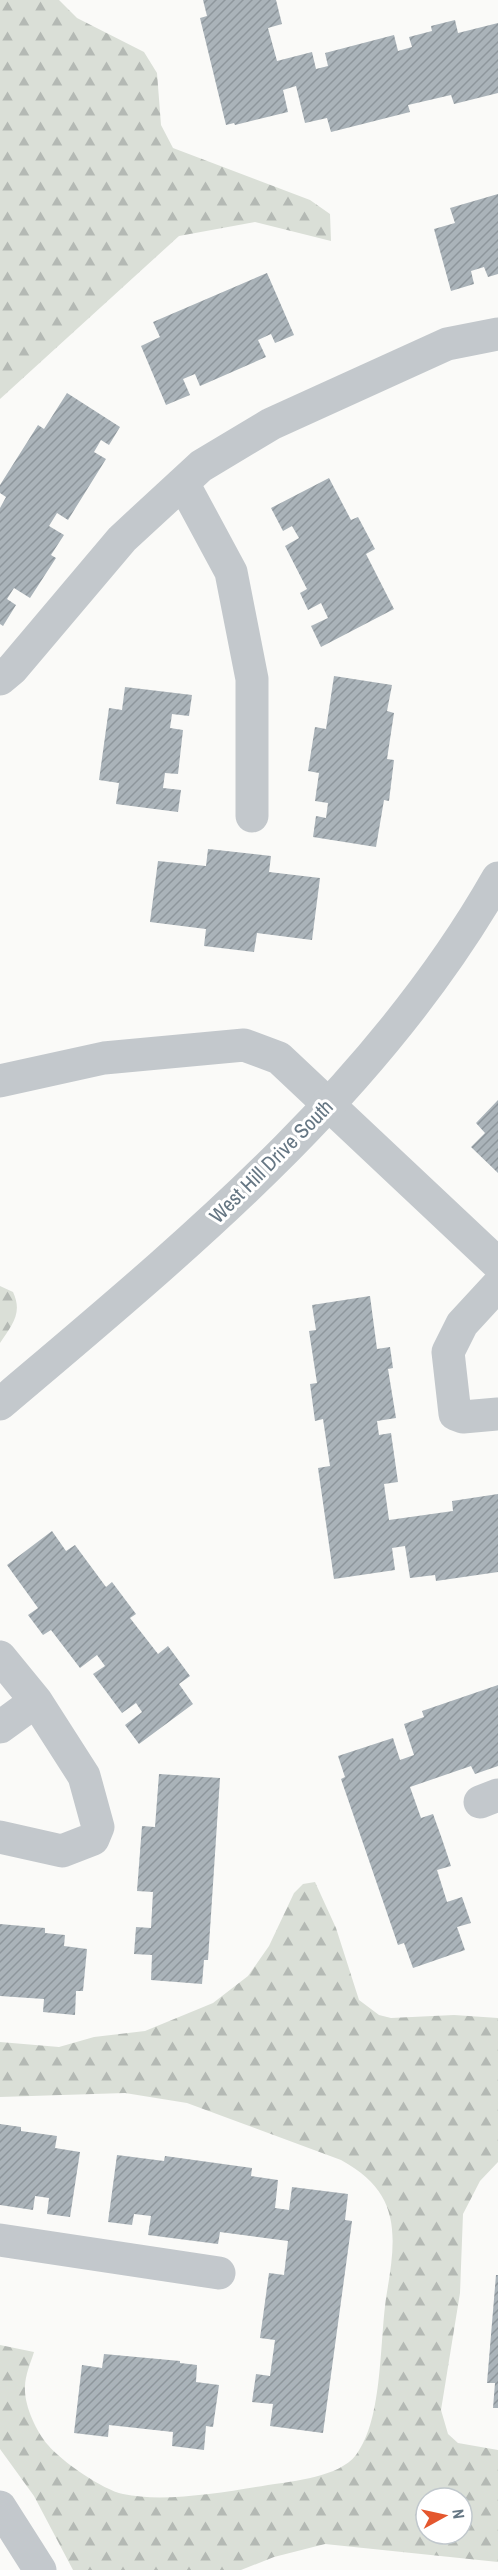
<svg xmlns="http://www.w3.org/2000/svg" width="498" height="2570" font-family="'Archivo Narrow',sans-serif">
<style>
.forest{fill:url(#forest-firs);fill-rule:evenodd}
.building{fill:url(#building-hatch)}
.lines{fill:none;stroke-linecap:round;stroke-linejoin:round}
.minor{stroke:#c3c8cc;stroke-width:33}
.tertiary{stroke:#c3c8cc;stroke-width:33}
.labels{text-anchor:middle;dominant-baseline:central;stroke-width:6;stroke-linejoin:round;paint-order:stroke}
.street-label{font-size:21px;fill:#657683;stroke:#fff}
</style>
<defs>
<pattern id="forest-firs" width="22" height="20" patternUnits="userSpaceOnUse" patternTransform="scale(1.5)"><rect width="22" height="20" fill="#dadfd7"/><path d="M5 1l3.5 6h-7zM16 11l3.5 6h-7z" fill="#b4b9b4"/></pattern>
<pattern id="building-hatch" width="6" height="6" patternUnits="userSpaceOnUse" patternTransform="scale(1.5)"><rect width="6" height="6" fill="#aab3b9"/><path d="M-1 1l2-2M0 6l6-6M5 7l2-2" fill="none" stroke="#8e969c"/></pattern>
</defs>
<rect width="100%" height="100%" fill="#fafaf8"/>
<!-- forest -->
<path class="forest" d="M0 0H59L77 18 144 52 157 73 161 125 173 148 310 200 330 214 331 241 255 222 179 236 0 399Z
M0 1286 13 1292C23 1313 12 1325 0 1343Z
M315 1882 336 1928 359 2000 379 2015 391 2018 454 2015 498 2018V2162L480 2181 463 2214 460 2293 441 2410 448 2434 458 2443 498 2450V2562L325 2544 274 2557 241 2570H73L34 2496 0 2449V2345L34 2352C31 2362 25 2375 25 2387 24 2405 36 2431 48 2445 61 2461 103 2490 123 2494 164 2503 226 2492 268 2485 294 2481 339 2477 356 2455 384 2418 379 2339 387 2292 397 2233 400 2192 341 2160L187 2103 125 2093 0 2097V2042L59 2047 94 2037 145 2031 213 2003 248 1976 269 1946 294 1893 303 1884ZM426 2498H462V2534H426Z"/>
<!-- building -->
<path class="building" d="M203 0H276L282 24 268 28 277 61 312 52 316 69 328 66 325 53 394 35 398 51 412 47 409 37 432 31 431 26 455 20 458 33 498 23V93L454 104 451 95 408 105 410 112 331 132 327 118 305 123 296 86 283 90 288 112 235 125 234 123 226 125 200 18 207 16Z
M498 194V274L488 277 484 267 471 271 474 284 451 291 434 229 455 223 450 208Z
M267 273 294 335 275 343 271 334 258 340 266 357 200 386 195 374 183 379 190 395 166 405 141 346 160 337 153 322Z
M67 393 120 427 109 445 101 440 94 452 106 459 68 520 57 513 49 526 64 535 51 555 56 558 30 598 14 588 7 599 16 605 3 626 0 624V508L6 497 0 493V485L38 425 44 429Z
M329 478 351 520 358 517 375 549 366 554 394 609 321 647 311 626 328 618 321 603 308 610 300 593 307 589 285 546 299 538 292 526 283 531 271 508Z
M334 676 392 685 387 711 394 713 387 759 394 760 389 801 384 800 376 847 313 837 316 816 326 818 328 803 315 801 319 773 308 771 315 727 326 729Z
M125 687 192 695 189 716 172 714 170 728 183 730 178 774 165 773 163 788 181 790 178 812 116 804 119 783 99 780 109 708 122 710Z
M208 849 271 856 269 872 320 878 312 940 257 933 254 952 204 946 206 929 150 922 158 861 206 866Z
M498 1100V1173L471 1147 485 1133 476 1123Z
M370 1296 377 1349 390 1347 393 1368 388 1369 396 1418 377 1421 379 1435 391 1433 398 1482 384 1484 389 1520 453 1511 452 1501 498 1494V1572L436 1581 435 1575 410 1578 405 1546 392 1548 395 1570 334 1579 318 1468 330 1466 323 1419 315 1421 310 1384 317 1383 309 1331 316 1330 312 1305Z
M52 1531 66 1551 75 1545 106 1587 112 1582 136 1614 130 1618 158 1654 168 1646 190 1676 179 1684 193 1704 139 1744 125 1725 142 1712 136 1703 122 1713 93 1674 105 1666 97 1655 80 1668 51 1630 43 1635 28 1615 38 1608 7 1565Z
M498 1685V1766L475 1774 471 1766 410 1787 421 1818 433 1814 442 1839 451 1866 437 1870 447 1902 462 1897 471 1923 457 1927 465 1950 413 1968 404 1943 398 1945 341 1779 345 1777 338 1756 393 1738 400 1760 414 1755 404 1724 424 1717 422 1711Z
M159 1774 220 1778 208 1960H204L202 1984 151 1980 152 1955 134 1954 136 1927 151 1928 153 1892 137 1891 142 1826 155 1827Z
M0 1924 45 1928V1933L65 1935 64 1946 87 1949 83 1991H76L75 2015 43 2012 44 1999 0 1996Z
M0 2124 21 2127V2131L57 2136 55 2148 80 2152 70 2217 47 2214 49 2198 35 2196 33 2210 0 2205Z
M117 2155 164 2161 165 2156 252 2168 251 2176 278 2180 275 2208 289 2210 292 2187 348 2194 345 2220 352 2221 323 2433 270 2426 273 2404 252 2402 256 2374 270 2376 275 2340 260 2338 269 2273 284 2275 288 2241 220 2232 218 2244 148 2235 151 2216 134 2214 132 2225 108 2222Z
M496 2275H498V2408H493L495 2383H487Z
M104 2354 180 2361V2363L197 2365 196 2382 219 2385 213 2427 206 2426 204 2450 172 2446 173 2432 109 2425 108 2437 74 2433 82 2365 102 2368Z"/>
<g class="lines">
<!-- minor -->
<path class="minor" d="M183 483 231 572 252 679V816
M0 679 12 669 122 539 201 466 271 424 447 344 498 334
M0 1081 104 1058 244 1045 279 1058 498 1264
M498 1285 462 1324 448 1352 455 1414 463 1417 498 1414
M0 1657 36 1701 84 1776 98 1827 93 1839 62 1851 0 1837
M0 1727 36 1701
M480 1802 498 1795
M0 2240 219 2273"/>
<!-- tertiary -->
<path class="tertiary" d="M0 1404C184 1248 377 1091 498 878
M0 2507 40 2570"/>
</g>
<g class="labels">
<!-- street labels -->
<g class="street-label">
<text transform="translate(271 1161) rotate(-45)">West Hill Drive South</text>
</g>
</g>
<!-- north arrow -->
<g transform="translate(444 2516) rotate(82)"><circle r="28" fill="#ffffff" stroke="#c1c8cd" stroke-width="1.5"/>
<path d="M0-4.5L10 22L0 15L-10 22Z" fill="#e4572e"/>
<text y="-9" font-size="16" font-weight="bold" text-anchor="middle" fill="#657683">N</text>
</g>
</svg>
